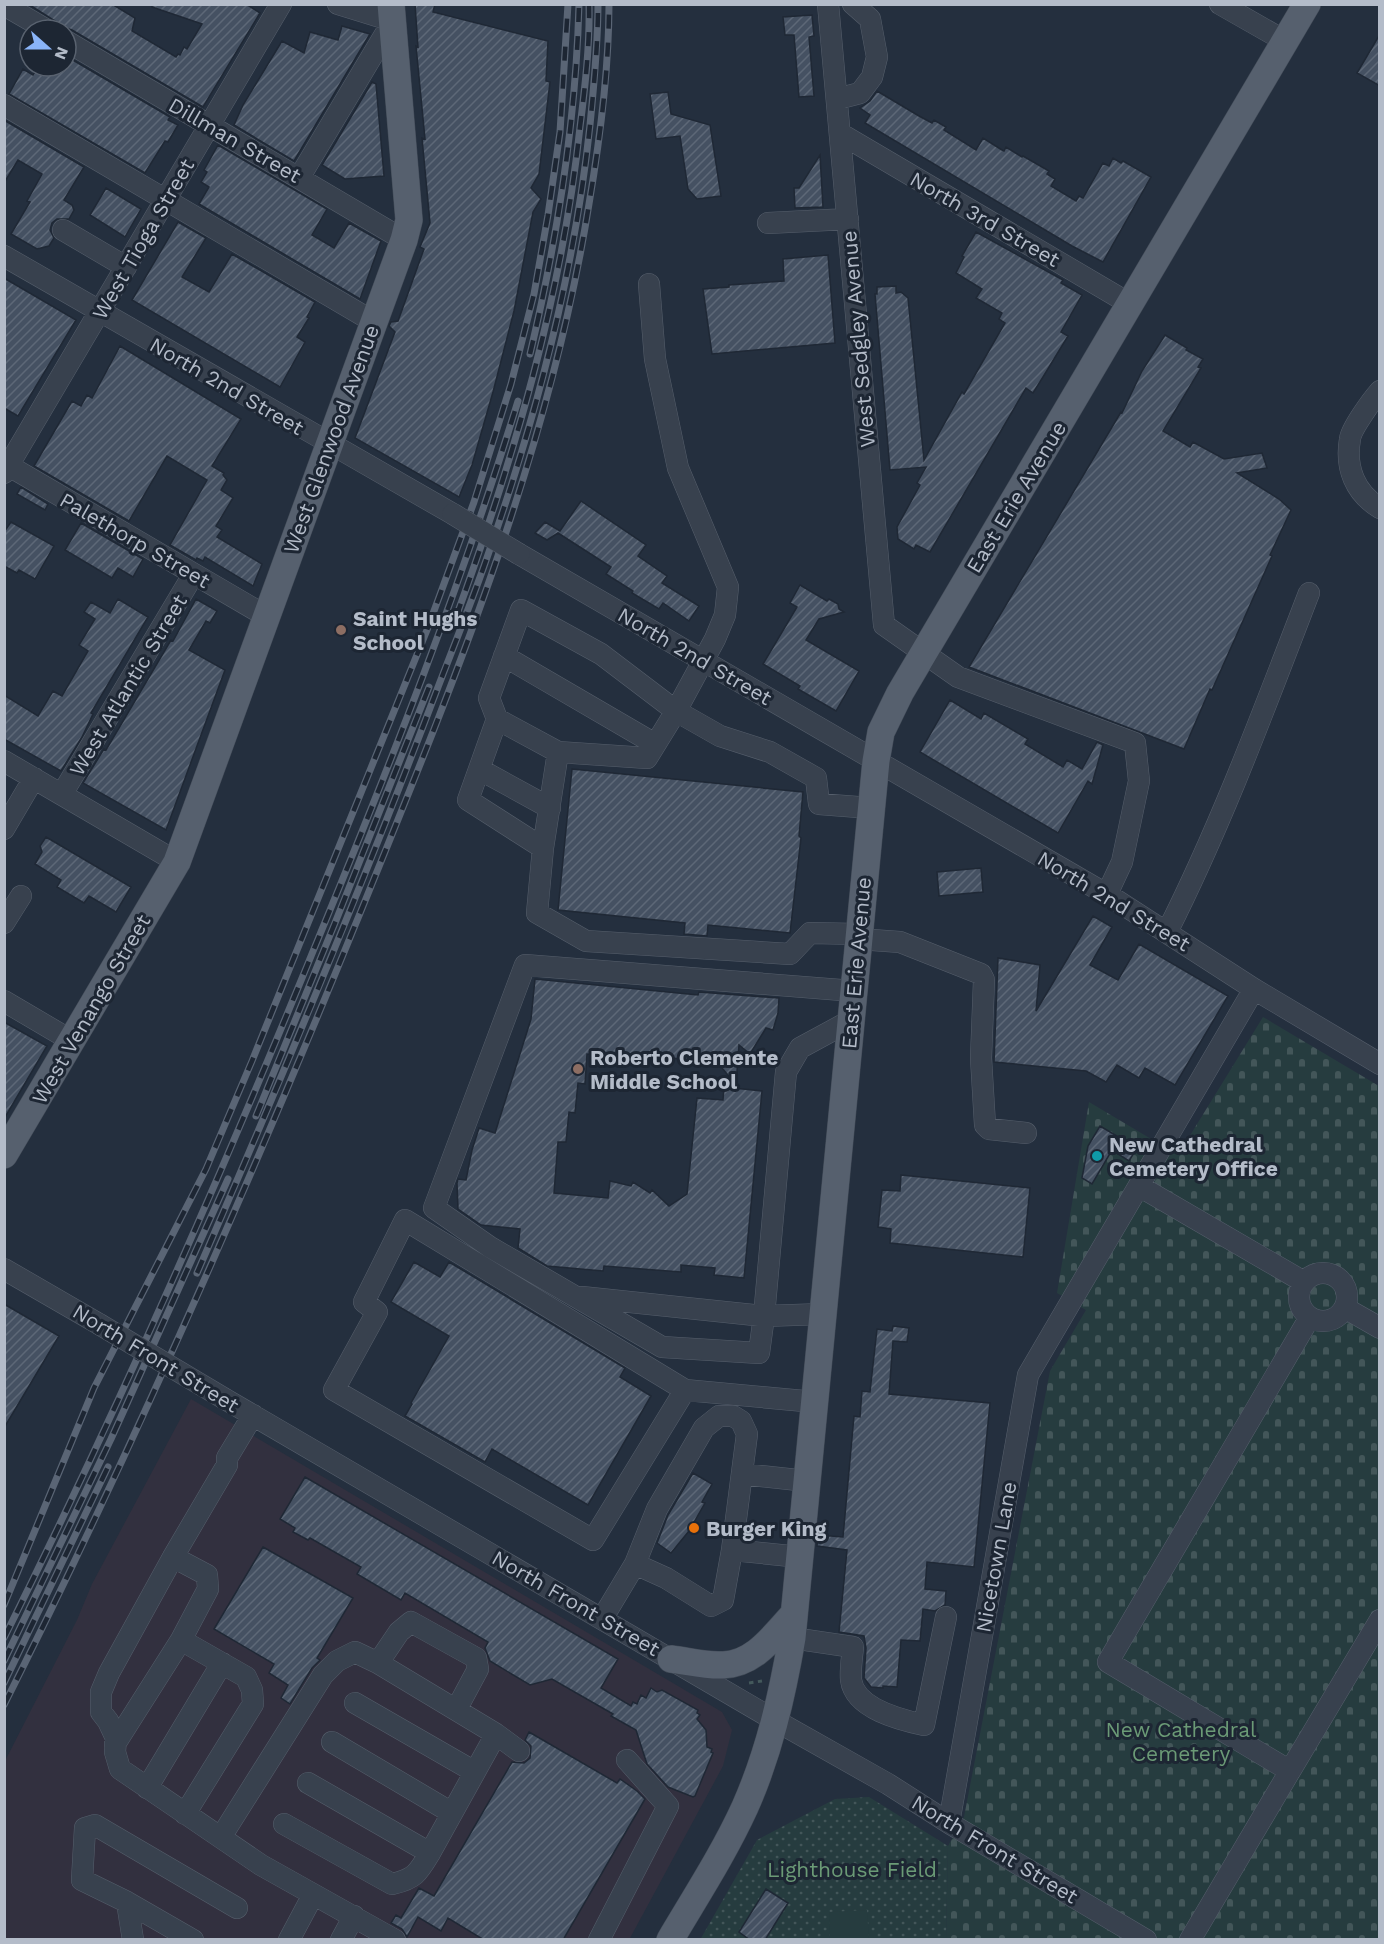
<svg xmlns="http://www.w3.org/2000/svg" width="1384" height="1944" font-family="'Work Sans',sans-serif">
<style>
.medical{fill:#32303f}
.cemetery{fill:url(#cemetery-stones)}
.park{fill:url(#park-dots)}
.pitch{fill:#263c3f}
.building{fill:url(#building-hatch);stroke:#1f2835;stroke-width:1.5}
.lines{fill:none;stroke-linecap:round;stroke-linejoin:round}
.minor-casing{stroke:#565f6c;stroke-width:22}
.major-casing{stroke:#414a57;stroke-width:28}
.path{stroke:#44595c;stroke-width:3;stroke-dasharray:4.5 4.5;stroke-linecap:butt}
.minor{stroke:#38414e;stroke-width:21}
.major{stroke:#56606e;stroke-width:27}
.rail-casing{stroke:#5a6575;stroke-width:7}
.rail{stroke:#1d2633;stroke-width:4.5;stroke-dasharray:14;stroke-linecap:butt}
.minor-bridge-casing{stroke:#565f6c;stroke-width:22;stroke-linecap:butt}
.minor-bridge{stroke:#38414e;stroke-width:21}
.education-dot{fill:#8d6e63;stroke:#1d2633;stroke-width:2}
.culture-dot{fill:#0f9aa8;stroke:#1d2633;stroke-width:2}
.food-dot{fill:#e8710a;stroke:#1d2633;stroke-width:2}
.labels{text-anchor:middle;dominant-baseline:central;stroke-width:6;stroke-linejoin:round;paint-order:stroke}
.street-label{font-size:21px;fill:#b4bcc9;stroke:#1d2633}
.poi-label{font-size:21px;font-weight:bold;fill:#b4bcc9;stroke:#1d2633;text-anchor:start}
.park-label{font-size:21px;fill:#6b9a76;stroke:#1d2633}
</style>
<defs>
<pattern id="cemetery-stones" width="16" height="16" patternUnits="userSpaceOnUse" patternTransform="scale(1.5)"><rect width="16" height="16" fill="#263c3f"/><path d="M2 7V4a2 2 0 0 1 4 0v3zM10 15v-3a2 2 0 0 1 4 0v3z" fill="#435659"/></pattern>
<pattern id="park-dots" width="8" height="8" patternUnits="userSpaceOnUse" patternTransform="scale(1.5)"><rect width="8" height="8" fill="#263c3f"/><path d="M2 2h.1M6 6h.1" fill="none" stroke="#435659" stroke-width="1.8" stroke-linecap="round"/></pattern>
<pattern id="building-hatch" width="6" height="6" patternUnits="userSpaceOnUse" patternTransform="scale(1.5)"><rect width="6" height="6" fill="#455162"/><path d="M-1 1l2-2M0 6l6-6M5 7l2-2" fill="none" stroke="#5d6877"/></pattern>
</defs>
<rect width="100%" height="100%" fill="#242f3e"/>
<!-- medical -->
<path class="medical" d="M191 1399 722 1712 732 1730 723 1766 629 1940 5 1939 4 1763 77 1620 92 1584Z"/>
<!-- cemetery -->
<path class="cemetery" d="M1263 1017 1379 1086V1939L946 1940 948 1846 964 1817 1050 1371 1086 1310 1057 1293 1089 1102 1178 1155Z"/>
<!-- park -->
<path class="park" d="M869 1797 948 1846 946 1939 700 1940 757 1840 835 1799Z"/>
<!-- pitch -->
<path class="pitch" d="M867 1910 869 1939H830L829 1912Z"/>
<!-- building -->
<path class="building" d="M28 4H112L135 18 132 31 176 57 178 54 180 55 184 47 187 49 202 24 152 7V4H246L260 13 203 107 72 30 66 28Z
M415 4H435L433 12 548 41 546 81 550 82 539 174 531 188 541 199 533 212 514 311 493 392 472 465 459 497 355 438 395 332 389 326 391 322 398 321 424 249 420 247 430 223 422 138 425 139 416 46 418 47Z
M812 15 814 36 809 37 814 96 799 97 794 35H785L783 17Z
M342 26 370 34 294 161 234 125 243 105 282 41 304 53 310 32 338 40Z
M1380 34V86L1357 73Z
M66 56 170 117 168 120 178 125 168 142 165 141 145 173 9 94 23 69 33 75 39 66H66Z
M372 82 376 84 384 176 345 179 322 165Z
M877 91 919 116 932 123 934 120 946 127 944 130 976 150 983 138 1002 150 1004 151 1006 147 1022 157 1023 156 1049 171 1047 174 1055 179 1051 186 1076 201 1079 196 1083 198 1103 163 1109 166 1113 158 1121 163 1123 161 1151 177 1103 262 1072 246 865 123 870 115 860 108 870 101Z
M668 92 671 114 710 125 721 196 697 199 688 189 680 136 656 139 650 94Z
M4 120 84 167 64 200 72 205 74 210 69 219H57L52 223 50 230 54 238 49 246 37 249 11 234 30 202 27 201 42 174 18 160 4 183Z
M218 145 327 209 312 235 334 248 349 223 381 241 360 299 199 204 209 187 201 182 207 172 204 170Z
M820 155 823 207 795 208 794 188H799Z
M106 188 141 209 125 237 90 215Z
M178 222 206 238 182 277 209 292 232 254 315 302 307 317 309 318 297 337 305 342 280 387 132 300Z
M976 232 1063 280 1061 283 1082 295 1061 332 1068 336 1043 377 1033 393 1026 388 930 552 916 545 914 549 898 539 897 527 920 485 917 483 926 467 890 470 875 294H877V287L896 286V293L901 292 908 298 924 460 962 392 964 394 1005 323 999 319 1002 313 976 298 982 289 956 273 964 257 962 256Z
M828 255 835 343 712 354 703 289 729 287V285L784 281 783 259Z
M4 278 76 320 18 416 4 408Z
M1165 335 1187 348 1186 350 1203 359 1198 367 1201 368 1163 431 1190 447 1193 442 1224 459 1262 453 1267 468 1237 473 1279 499 1291 510 1270 555 1272 556 1212 690 1210 689 1184 749 969 667 1121 412 1122 413 1142 371Z
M120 346 241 419 212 466 224 473 223 475 227 480 221 490 233 498 216 526 222 530 217 537 262 564 253 586 205 557 203 561 197 558 196 560 170 545 207 480 167 456 129 521 34 466 72 401 81 406 87 395 92 398Z
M21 487 48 504 45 510 17 494Z
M581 501 646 545 638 556 667 576 662 583 699 606 689 621 663 603 659 609 632 593 633 591 606 574 611 567 558 533 547 540 535 533 545 522 560 531Z
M11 522 54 546 35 579 19 570 17 573 4 566V532Z
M81 523 143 559 133 577 118 568 112 578 65 550Z
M800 585 827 601 829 599 838 604 839 609 844 612 819 619 806 640 859 671 836 711 798 689 800 686 763 664 797 607 790 603Z
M118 599 148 617 91 713 93 714 82 737 61 771 4 739V695L38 716 53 691 62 696 88 651 79 645 95 619 84 612 91 602 110 613Z
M196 599 217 611 210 623 206 621 189 650 225 670 166 830 83 783 104 749 106 750 171 640 173 641Z
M950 700 981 719 984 713 1028 739 1025 744 1063 767 1067 760 1082 769 1097 742 1103 745 1092 784 1088 781 1058 833 920 752Z
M572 769 803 792 799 836 801 838 790 933 708 925 707 936 684 934 685 923 558 910Z
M46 837 131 887 116 912 89 896 84 903 57 887 61 880 35 864 42 852 40 846Z
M981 868 983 892 939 896 937 872Z
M1093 916 1112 927 1090 965 1118 980 1139 944 1228 996 1175 1085 1145 1068 1139 1078 1117 1065 1106 1082 1086 1071 994 1062 998 958 1040 965 1036 1011Z
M535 979 698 995 699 992 779 998 778 1013 773 1030 766 1028 750 1054 739 1045 736 1085 718 1063 663 1057V1060L587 1054 585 1084 578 1083 575 1113 569 1112 566 1142H558L554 1193 608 1198 610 1181 631 1186 633 1182 650 1193 652 1190 669 1206 687 1194 697 1098 723 1100 724 1087 762 1091 744 1278 714 1275 715 1268 681 1265V1272L604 1266 603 1271 547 1266 518 1248 520 1229 481 1225 458 1209 457 1183 458 1179 466 1180 472 1150 479 1128 495 1133 531 1019Z
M4 1022 47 1046 4 1119Z
M1100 1126 1137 1148 1129 1161 1112 1150 1092 1184 1082 1178 1088 1146Z
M901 1175 1030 1188 1023 1257 890 1243 891 1229 878 1227 882 1190 900 1191Z
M414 1262 440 1277 449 1262 625 1368 620 1377 651 1396 588 1505 492 1449 485 1462 405 1416 412 1404 411 1403 449 1336 391 1302Z
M4 1304 59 1336 4 1428Z
M893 1326 909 1328 907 1342 893 1341 889 1394 990 1403 974 1567 927 1562 925 1589 946 1591 945 1605 935 1611 923 1609 920 1641 901 1640 897 1687 883 1686V1688L871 1687 864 1678 866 1648 864 1636 839 1632 847 1550 817 1546 818 1535 843 1537 854 1416 860 1417 862 1391 870 1392 877 1329 892 1331Z
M693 1473 712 1484 702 1502 705 1503 689 1531 671 1553 657 1543 668 1515Z
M305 1477 618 1659 601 1688 631 1706 633 1702 637 1704 641 1695 646 1698 651 1688 657 1692 662 1690 698 1710 697 1713 700 1715 697 1719 706 1730 707 1747 712 1749 711 1752 713 1753 695 1796 693 1797 668 1787 647 1764 636 1730 611 1716 613 1714 552 1679 530 1685 490 1661 485 1648 488 1642 405 1593 401 1600 357 1574 361 1567 310 1538 308 1540 293 1532 295 1528 280 1519Z
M263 1547 353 1598 317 1658 320 1660 312 1668 290 1704 281 1698 288 1685 269 1673 274 1664 214 1629Z
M529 1732 617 1783 620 1779 637 1791 645 1799 563 1940H484L448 1918 441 1931 418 1917 407 1937 402 1929 391 1923 396 1915 401 1918 419 1888 434 1896 512 1762 524 1763 530 1758 531 1746 525 1740Z
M766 1889 788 1903 765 1940H750L739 1932Z"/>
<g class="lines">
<!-- minor casing -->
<g class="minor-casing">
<path id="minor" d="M828 4 884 625 958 677 1135 743 1139 781 1122 862 1107 894
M1220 4 1285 41
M4 5 47 30
M66 41 404 240
M837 99 860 93 872 77 877 57 870 19 853 4
M4 105 374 322
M841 134 1130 304
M299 178 393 21 338 4
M768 223 848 219
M63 230 126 267
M4 256 453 514
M1380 391C1372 400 1351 429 1350 439 1345 468 1355 493 1380 508
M4 463 266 616
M4 473 281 4
M519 554 1113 898 1254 989 1380 1064
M504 656 655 744
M497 719 558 752
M4 761 177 862
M479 769 550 808
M62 794 193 575
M4 829 34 778
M543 848 558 752 647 758 676 711 715 639 725 615 728 587 678 468 655 359 649 284
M4 923 21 896
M1167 932C1222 823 1265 707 1309 593
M859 934 810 933 790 954 586 941 537 913 543 848 468 800 497 719 489 698 521 610 601 654 676 711 720 736 770 752 816 778 819 804 871 808
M858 939 900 942 981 974 984 980 981 1058 985 1125 989 1129 1026 1133
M4 1001 72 1041
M851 1023H846L800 1048 786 1072 764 1316 759 1353 662 1347 490 1247 434 1208 525 965 854 991
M1139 1186 1304 1282
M4 1269 99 1324
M1299 1297a24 24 0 1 1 48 0a24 24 0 1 1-48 0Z
M582 1297 764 1316 823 1314
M1345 1308 1380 1328
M685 1390 405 1220 364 1302 377 1312 334 1390 593 1540 685 1390 815 1402
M225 1399 771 1718 888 1784 949 1823 1146 1940
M253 1415 227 1458V1465L173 1557 109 1673 101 1692V1712L108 1721 116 1738 115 1752 120 1769 261 1865 395 1940
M742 1474 807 1481
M173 1557 207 1575 208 1589 181 1640
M635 1564 657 1509 704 1428 719 1416H733L741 1421 747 1434 732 1550
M602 1619 635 1564 666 1578 711 1606 723 1600 732 1550 800 1557
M792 1638 853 1647C852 1658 850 1670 851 1680 855 1709 901 1720 924 1725L946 1617
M378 1663 399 1632 411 1622 476 1658 478 1669 456 1710
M355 1703 475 1772
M496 1734 519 1751
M332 1742 452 1813
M115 1744 181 1640 246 1677 252 1690 253 1704 185 1814
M1290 1771 1380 1620
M308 1783 430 1853
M147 1788 222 1663
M949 1823 1028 1375 1254 989
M221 1837 323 1675 337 1661 355 1652 378 1663 496 1734 430 1853C418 1873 415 1879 392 1884L284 1824
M127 1902 193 1940
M133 1940 127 1902 82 1880 85 1828 95 1825 237 1908
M289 1940 313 1895
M341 1940 354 1916
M599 1940 668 1806 627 1760
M1190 1940 1290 1771 1108 1662 1310 1317"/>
</g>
<!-- major casing -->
<g class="major-casing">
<path id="major" d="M4 1155 177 862 404 240 409 220 391 4
M671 1659C688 1661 706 1666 723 1665 755 1664 774 1635 794 1614
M670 1940C696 1896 724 1853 745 1807 769 1753 782 1696 792 1638L876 761 881 732 900 693 1307 4"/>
</g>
<!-- path -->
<path class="path" d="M749 1683 762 1681"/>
<!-- minor -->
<use href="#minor" class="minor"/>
<!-- major -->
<use href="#major" class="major"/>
<!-- rail casing -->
<g class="rail-casing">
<path id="rail" d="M530 354C557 240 576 122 579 4
M456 617C514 458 562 296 580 127 585 87 590 45 589 4
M256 1116 337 918 429 687
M197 1273C280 1082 361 890 435 695 451 653 468 611 483 569 534 426 574 277 590 125 594 85 598 45 598 4
M4 1605 94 1388 206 1169 252 1061 427 630 474 502 511 384 534 294 548 215 560 132 568 4
M4 1638C117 1411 220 1179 316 944 390 765 461 586 518 401
M4 1661 111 1439 228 1179
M4 1683 108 1467
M4 1705C135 1444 253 1176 363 906 456 677 550 449 589 204 600 139 609 71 609 4"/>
</g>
<!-- rail -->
<use href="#rail" class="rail"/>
<!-- minor-bridge casing -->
<g class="minor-bridge-casing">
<path id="minor-bridge" d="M453 514 519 554
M99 1324 225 1399"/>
</g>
<!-- minor-bridge -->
<use href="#minor-bridge" class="minor-bridge"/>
</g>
<!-- markers -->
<g class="education-dot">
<circle cx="341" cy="630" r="6"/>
<circle cx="578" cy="1069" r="6"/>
</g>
<circle class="culture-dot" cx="1097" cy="1156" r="6"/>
<circle class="food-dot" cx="694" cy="1528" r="6"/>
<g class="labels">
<!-- street labels -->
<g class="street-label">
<text transform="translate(235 140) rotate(30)">Dillman Street</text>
<text transform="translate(985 219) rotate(30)">North 3rd Street</text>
<text transform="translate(143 239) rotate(-60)">West Tioga Street</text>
<text transform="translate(858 339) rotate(-95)">West Sedgley Avenue</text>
<text transform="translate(227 386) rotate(30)">North 2nd Street</text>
<text transform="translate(331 439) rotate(-70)">West Glenwood Avenue</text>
<text transform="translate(1016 497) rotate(-59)">East Erie Avenue</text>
<text transform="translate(135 540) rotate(30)">Palethorp Street</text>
<text transform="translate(695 656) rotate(30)">North 2nd Street</text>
<text transform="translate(128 685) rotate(-59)">West Atlantic Street</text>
<text transform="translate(1114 901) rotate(31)">North 2nd Street</text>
<text transform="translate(856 963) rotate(-85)">East Erie Avenue</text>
<text transform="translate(91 1009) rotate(-60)">West Venango Street</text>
<text transform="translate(156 1358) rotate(31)">North Front Street</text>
<text transform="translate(996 1557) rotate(-80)">Nicetown Lane</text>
<text transform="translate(576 1603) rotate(30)">North Front Street</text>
<text transform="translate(995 1849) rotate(31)">North Front Street</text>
</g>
<!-- poi labels -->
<g class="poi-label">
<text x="353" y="618">Saint Hughs<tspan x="353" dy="24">School</tspan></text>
<text x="590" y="1057">Roberto Clemente<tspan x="590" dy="24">Middle School</tspan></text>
<text x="1109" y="1144">New Cathedral<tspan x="1109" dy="24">Cemetery Office</tspan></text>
<text x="706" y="1528">Burger King</text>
</g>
<!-- park labels -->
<g class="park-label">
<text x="1181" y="1729">New Cathedral<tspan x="1181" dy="24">Cemetery</tspan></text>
<text x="852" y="1869">Lighthouse Field</text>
</g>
</g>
<!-- border -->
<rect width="1384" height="1944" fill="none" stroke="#b4bcc9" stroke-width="12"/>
<!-- north arrow -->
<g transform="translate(48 48) rotate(111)"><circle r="28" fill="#1d2633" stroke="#59626f" stroke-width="1.5"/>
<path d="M0-4.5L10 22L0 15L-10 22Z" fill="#8ab4f8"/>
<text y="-9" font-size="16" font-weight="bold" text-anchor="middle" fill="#b4bcc9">N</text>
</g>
</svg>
